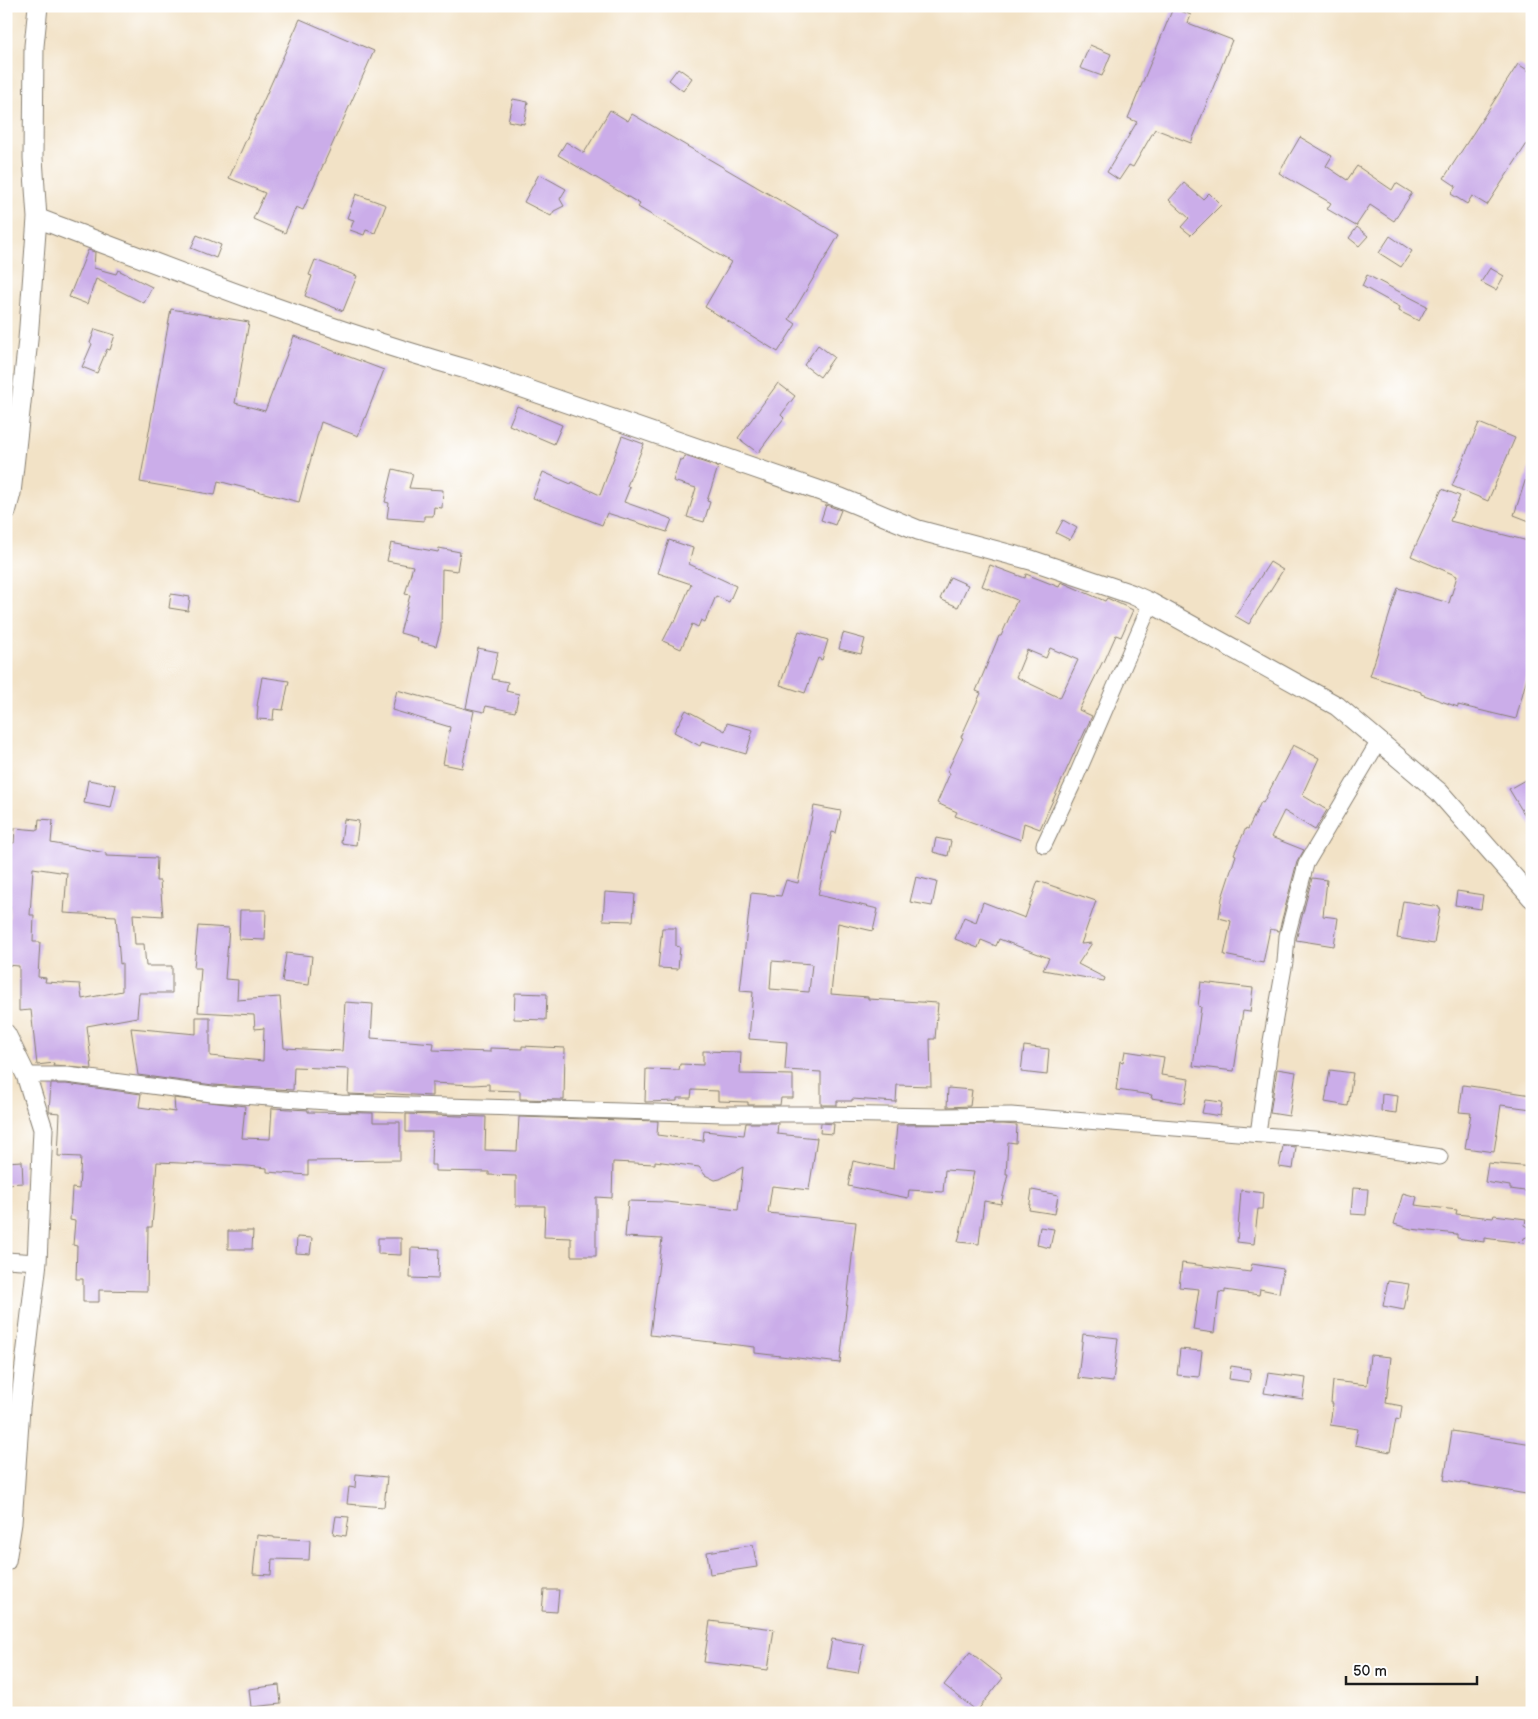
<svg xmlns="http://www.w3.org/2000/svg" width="1538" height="1719" font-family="'Balsamiq Sans',sans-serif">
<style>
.building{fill:#cbade9;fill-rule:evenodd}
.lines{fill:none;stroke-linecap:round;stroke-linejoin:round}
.minor-casing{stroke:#877f71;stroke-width:17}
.tertiary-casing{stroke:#877f71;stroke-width:21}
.minor{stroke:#fff;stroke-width:15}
.tertiary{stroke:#fff;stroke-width:19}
</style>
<rect width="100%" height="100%" fill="#fff"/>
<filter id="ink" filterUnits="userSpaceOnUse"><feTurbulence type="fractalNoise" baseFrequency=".02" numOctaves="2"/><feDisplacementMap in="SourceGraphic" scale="10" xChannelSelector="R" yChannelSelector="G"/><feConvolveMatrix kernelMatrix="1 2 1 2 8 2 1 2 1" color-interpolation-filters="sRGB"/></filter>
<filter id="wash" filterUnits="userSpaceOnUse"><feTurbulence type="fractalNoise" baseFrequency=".0096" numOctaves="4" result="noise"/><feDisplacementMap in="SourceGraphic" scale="20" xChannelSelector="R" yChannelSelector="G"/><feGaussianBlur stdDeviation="1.12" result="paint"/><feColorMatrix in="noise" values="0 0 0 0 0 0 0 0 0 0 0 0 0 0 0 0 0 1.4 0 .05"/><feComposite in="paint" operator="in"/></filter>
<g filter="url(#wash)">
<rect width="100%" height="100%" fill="#f2e2c6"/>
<g id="blocks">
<!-- building -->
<path class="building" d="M1173 8 1191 15 1188 23 1232 40 1191 143 1155 129 1133 167 1129 165 1119 180 1107 172 1137 122 1128 118Z
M300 19 374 51 303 210 296 207 285 233 253 219 265 193 229 178Z
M1090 45 1111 54 1102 76 1080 68Z
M1518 64 1532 73V136L1487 205 1472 196 1467 204 1451 194 1456 186 1444 178Z
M678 68 692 78 683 91 669 80Z
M513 99 528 102 524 124 508 121Z
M610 110 628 121 632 114 839 235 789 319 796 324 778 352 705 307 731 262 638 207 640 204 558 155 566 142 584 153Z
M1300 137 1332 156 1326 166 1347 180 1357 166 1392 190 1396 183 1412 193 1394 221 1370 205 1356 226 1327 209 1331 203 1279 173Z
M539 174 566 189 560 199 564 206 554 211 551 216 524 202Z
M1184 183 1203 199 1209 193 1221 205 1191 235 1181 227 1189 218 1169 200Z
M356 194 386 205 375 233 366 230 364 235 350 230 354 220 347 218Z
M1357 227 1368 236 1359 246 1349 238Z
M197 235 221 245 216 258 191 248Z
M1390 236 1412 251 1401 267 1379 253Z
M88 250 95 252 94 268 116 274 118 270 152 287 144 303 96 279 87 304 69 297Z
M315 260 357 276 343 311 305 296 312 276 309 275Z
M1490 268 1504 276 1496 290 1481 282Z
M1367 275 1427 306 1419 321 1399 311 1400 307 1362 286Z
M171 309 249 322 235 403 265 411 294 336 384 370 358 436 321 422 299 502 218 481 215 495 140 482Z
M95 329 115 335 110 350 107 349 97 373 82 367 92 344 90 343Z
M818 345 834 357 820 377 804 365Z
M778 383 795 396 781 415 784 418 758 453 738 438Z
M517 406 562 425 554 444 509 425Z
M1479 423 1515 438 1488 501 1452 486Z
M622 436 644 444 627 486 630 487 624 502 672 519 667 532 607 513 602 525 533 498 543 472 571 484 572 482 600 495Z
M685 456 718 467 707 501 710 502 704 522 687 517 696 488 673 481 680 459 683 461Z
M393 469 413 474 409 488 443 490 442 508 434 507 433 516H424V521L387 518 389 503 385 502Z
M1529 469H1532V522L1514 515Z
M1442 489 1460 496 1450 521 1532 542V658L1516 719 1458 705V707L1421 694V692L1370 676 1398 588 1449 603 1457 576 1411 556Z
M826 505 841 510 835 525 821 520Z
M1063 520 1077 528 1070 540 1056 533Z
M669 540 693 548 689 564 736 586 729 602 716 596 705 622 701 620 698 627 692 624 681 649 663 641 673 621 675 622 691 584 658 573Z
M391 543 438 552 439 548 460 552 457 571 442 569 441 629 436 646 417 641 418 638 400 633 410 595 405 594 413 566 387 561Z
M1270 562 1283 570 1249 624 1235 616Z
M990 565 1025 578 1026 574 1059 587 1061 582 1105 601 1107 598 1133 610 1121 637 1116 635 1104 662 1103 661 1079 710 1092 716 1081 740H1080L1040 829 1024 823 1021 840 955 816 957 812 937 803 950 773 947 772 963 738 961 737 981 693 976 691 999 636H1001L1017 600 982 586ZM1050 648 1078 660 1060 698 1016 677 1027 650 1046 658Z
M950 577 968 585 958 607 940 599Z
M171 594 190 597 188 611 169 608Z
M799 631 828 640 822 660 818 658 805 693 780 685Z
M843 633 865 639 861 654 839 649Z
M478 648 498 652 492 679 508 682 506 691 519 694 515 712 486 706 484 712 466 708Z
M262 677 289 681 283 710 274 709 273 720 257 719 258 706H257Z
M397 690 474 711 462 768 443 764 450 727 392 710Z
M686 710 725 731 727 723 753 730 746 754 702 741 700 746 674 732Z
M1293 745 1319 758 1302 795 1327 810 1315 830 1284 811 1271 837 1304 850 1297 862 1279 931 1270 929 1263 963 1224 955 1231 921 1219 918 1222 898 1236 855 1234 854 1246 828 1248 829 1261 802 1263 803Z
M1532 776V827L1509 789Z
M88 780 116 785 111 808 84 803Z
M814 806 841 811 836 833 832 832 818 895 878 909 873 931 838 923 831 994 868 997V999L938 1003 935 1039H930L931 1086 897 1085 896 1102 852 1099V1101H837V1105H821V1072L785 1070 787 1042 749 1039 753 992 740 991 751 893 781 896 786 880 798 883ZM772 961 812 964 809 992 770 989Z
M39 819 53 820 51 843 106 853V856L157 858 156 881H160L163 916 133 914 135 944H144L146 966H172V993H139L137 1017 87 1026 92 1069 53 1066 54 1063 37 1065 31 1010 19 1011V966L6 965 10 907H6V885H8L11 843H14L15 828 38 830ZM33 868 67 873 64 913 116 916 120 964 122 963V991L82 999 80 984 45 982 46 978 38 977 40 942H33L34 915H30Z
M344 819 359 821 356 845 341 843Z
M936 838 951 841 948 856 933 852Z
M916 877 937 882 932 906 910 902Z
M1312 878 1327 880 1323 916 1338 918 1334 946 1296 940Z
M1038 881 1096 901 1081 944 1092 943 1078 964 1105 978 1104 981 1043 970 1049 958 999 939 996 946 981 940 978 948 955 939 964 917 976 922 983 902 1025 918Z
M1457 891 1483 895 1481 909 1455 905Z
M605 892 635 894 633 921 603 920Z
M1403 901 1440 907 1434 944 1397 938Z
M240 910H266L265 940 239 939Z
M198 926 229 928 225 979 238 980 237 1000 280 997 284 1048 342 1051 345 1002 373 1004 371 1038 434 1043 433 1050 490 1052V1048L522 1049V1046L565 1048 564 1100 520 1099V1091L489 1090V1084L474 1085 432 1083V1096L374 1093V1095L348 1094 349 1069 294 1067 293 1090 213 1085 138 1075 131 1028 196 1034V1017H210V1056L263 1061 264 1028 255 1029 254 1015 198 1012 201 968H194Z
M662 928H676V946L680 947 678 969 658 968Z
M286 953 312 956 309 985 282 982Z
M1201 982 1253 988 1250 1012 1243 1011 1234 1071 1193 1066 1201 1007 1198 1006Z
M515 993 547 994 546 1020 514 1019Z
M1024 1046 1049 1049 1047 1075 1021 1072Z
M703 1051 741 1052 740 1074 793 1075V1098H781L780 1105H748V1102L718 1101V1091L692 1090 691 1098H677V1101L645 1102 646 1069 679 1070 680 1064 703 1065Z
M1125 1051 1164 1057 1161 1075 1189 1079 1185 1103 1151 1098 1152 1095 1116 1090 1120 1061 1123 1062Z
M1277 1069 1296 1072 1289 1116 1270 1113Z
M1330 1070 1353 1073 1348 1106 1325 1102Z
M51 1084H66L141 1094 139 1107 175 1112 174 1098 245 1106 242 1138 270 1139 272 1108 308 1110V1112L373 1113V1122H400V1160L308 1161V1175L267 1172V1168L248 1166 157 1162 152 1227H148L147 1291 99 1290V1302H83V1279H76L77 1246 73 1245 75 1221 70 1220 72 1188 79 1189 81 1157 58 1156 60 1113 49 1112Z
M1463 1085 1532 1095V1109L1501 1105 1494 1152 1465 1148 1471 1113 1459 1112Z
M948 1088 972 1090 970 1106 947 1107Z
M1382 1094 1398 1096 1396 1113 1381 1111Z
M1205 1100 1222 1102 1220 1116 1202 1113Z
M406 1114 486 1117 485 1150 517 1151 519 1117 658 1121 657 1135 703 1141 704 1131 744 1135 746 1123H778L777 1134 817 1138 809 1190 772 1186 768 1213 856 1222 840 1363 755 1353V1347L650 1335 662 1239 625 1237 628 1201 666 1202 738 1210 743 1167 720 1179 715 1180 705 1175 699 1167 655 1161V1164L613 1162 612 1198 596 1197V1256H571V1238L544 1237 545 1206H516V1176L489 1175V1172L435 1171V1165H431L432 1132H406Z
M821 1123 834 1124 833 1134 820 1133Z
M1003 1124 1017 1125 1016 1143 1008 1142 1006 1174H1008L1001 1204 984 1201 979 1244 958 1242 974 1172 945 1170 943 1192 909 1190 908 1198 848 1186 853 1161 893 1169 897 1125Z
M1283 1146 1296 1147 1293 1169 1279 1167Z
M22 1161 23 1183 6 1184V1162Z
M1488 1163 1532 1167V1192L1510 1189V1186L1485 1182Z
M1353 1188 1368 1189 1366 1215 1351 1214Z
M1032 1190 1058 1195 1055 1214 1029 1210Z
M1241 1190 1263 1193 1262 1209H1258L1254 1244 1237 1242Z
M1403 1193 1417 1197 1415 1205 1457 1210 1456 1214 1493 1218 1494 1215 1526 1219 1525 1225 1532 1229V1235L1524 1238 1523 1243 1484 1238V1242L1457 1238V1234L1411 1229 1394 1224Z
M1040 1227 1054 1229 1050 1248 1037 1245Z
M228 1231H253L252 1249H228Z
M297 1237 312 1238 310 1254 296 1253Z
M378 1238H401V1255L378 1254Z
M411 1248 439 1249 438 1279 410 1278Z
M1182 1263 1250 1272 1252 1264 1283 1269 1279 1293 1260 1289 1259 1295 1225 1290V1293L1219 1292 1214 1333 1193 1330 1199 1289 1179 1287Z
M1388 1281 1409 1284 1404 1310 1383 1306Z
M1083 1334 1118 1338 1113 1382 1078 1378Z
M1180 1349 1202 1351 1199 1377 1177 1375Z
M1370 1355 1391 1357 1386 1403 1402 1406 1400 1420 1396 1419 1390 1452 1355 1445 1358 1429 1330 1425 1333 1403H1331L1333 1381 1367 1385Z
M1231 1366 1251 1369 1249 1382 1229 1379Z
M1268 1373 1306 1378 1303 1399 1264 1393Z
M1452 1431 1532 1444V1495L1444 1480Z
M356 1474 387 1477 384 1507 347 1504 349 1487 355 1488Z
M336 1516 349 1517 346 1536 333 1534Z
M257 1535 274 1537V1538L310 1540 309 1560 272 1559 271 1575 253 1574Z
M753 1545 757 1567 710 1574 707 1552Z
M544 1590H559L557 1612 542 1611Z
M710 1621 774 1629 768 1670 704 1662Z
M832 1639 864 1644 858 1673 827 1668Z
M970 1652 1003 1678 977 1711 944 1685Z
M279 1685 281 1704 251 1707 249 1689Z"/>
</g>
</g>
<g filter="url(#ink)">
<use href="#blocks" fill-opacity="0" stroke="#877f71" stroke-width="1"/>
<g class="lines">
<!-- minor casing -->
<g class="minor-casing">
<path id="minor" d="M1044 845 1072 786 1151 603
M26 1075H67L212 1094 341 1103 724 1114H819L943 1116 1011 1115 1326 1140 1440 1157
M1258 1134 1271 1041 1285 962 1287 936 1306 864 1379 741
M6 1260 37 1262"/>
</g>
<!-- tertiary casing -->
<g class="tertiary-casing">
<path id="tertiary" d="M37 218C183 274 329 331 480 373L841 498 918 530 1031 560 1131 594 1151 603 1337 706 1439 792 1532 898
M6 512 11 493 28 340 37 218 33 158 34 46 38 6
M6 1034 26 1075 43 1129 37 1262 20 1408 12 1523 6 1561"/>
</g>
<!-- minor -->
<use href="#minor" class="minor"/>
<!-- tertiary -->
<use href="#tertiary" class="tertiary"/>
</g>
</g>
<!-- margin -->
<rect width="1538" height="1719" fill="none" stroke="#fff" stroke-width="25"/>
<!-- scale -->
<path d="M1346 1676v8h131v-8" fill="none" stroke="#1c1c1c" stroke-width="2.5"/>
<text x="1353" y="1676" font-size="15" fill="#1c1c1c" stroke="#ffffff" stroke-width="4" paint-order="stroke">50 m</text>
</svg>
